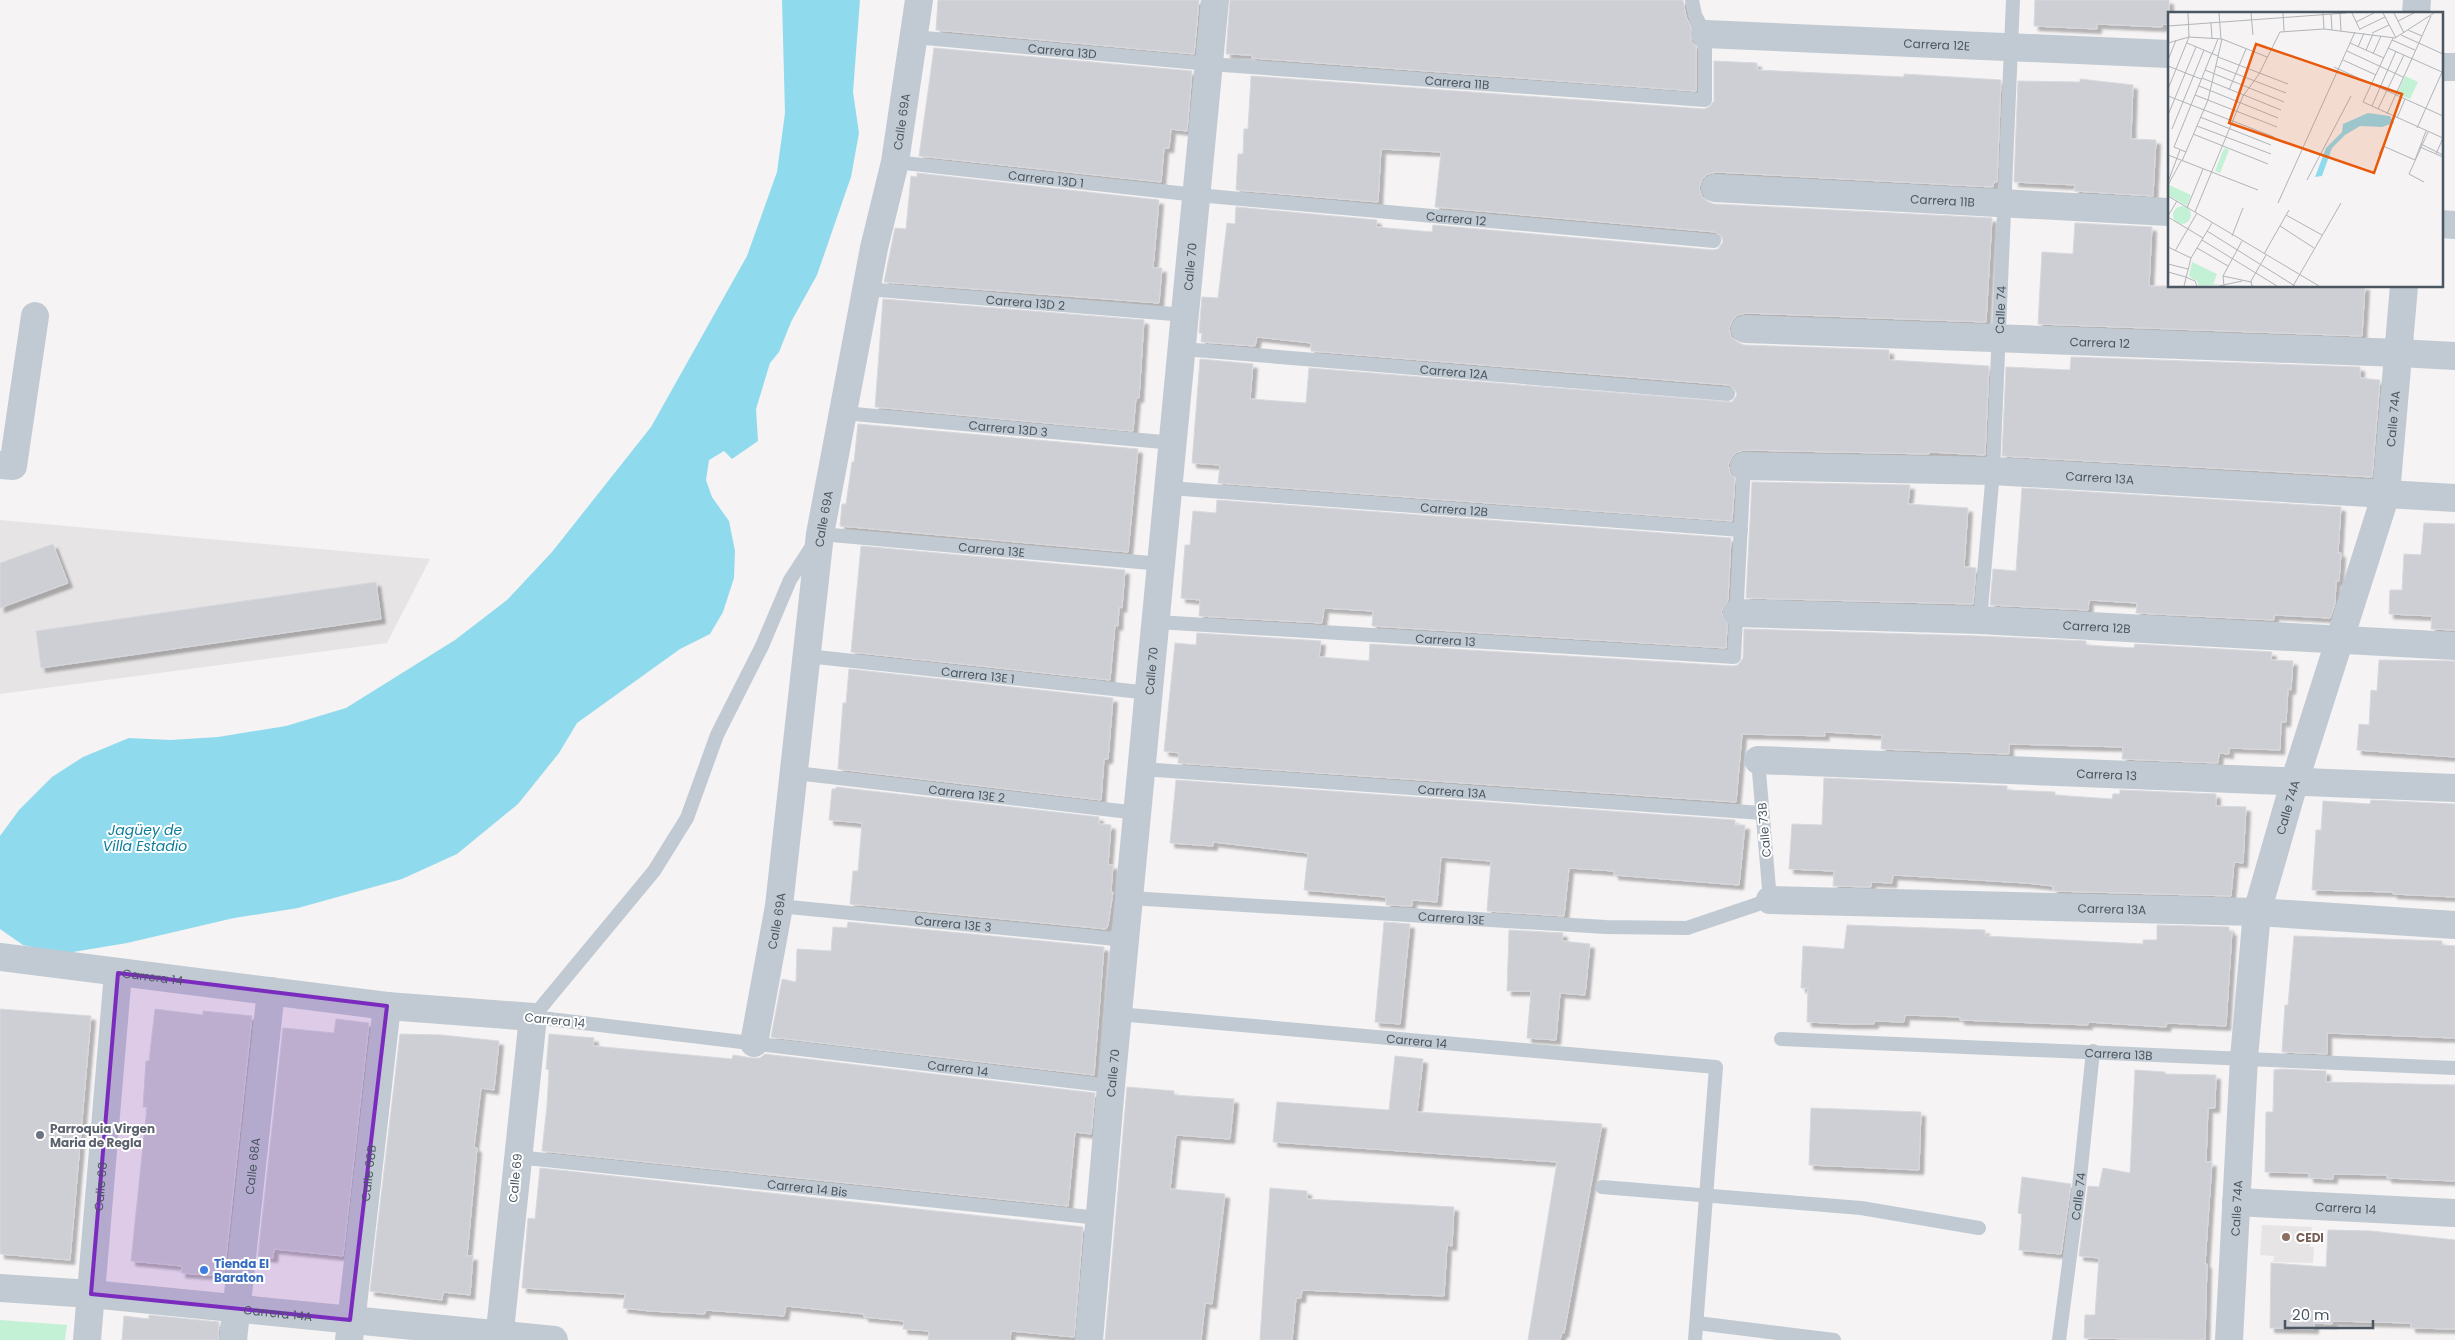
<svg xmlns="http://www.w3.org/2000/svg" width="2455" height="1340" font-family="Poppins,sans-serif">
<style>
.education{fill:#e6e4e5}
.green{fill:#c3f1d5}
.water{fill:#90daee}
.building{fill:#cdcfd5;stroke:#d7d9de;filter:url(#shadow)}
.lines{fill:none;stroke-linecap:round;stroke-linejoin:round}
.service{stroke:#c1cad2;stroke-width:14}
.minor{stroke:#c1cad2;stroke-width:28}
.marked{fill:#7b2cbf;fill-opacity:0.2;stroke:#7b2cbf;stroke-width:4;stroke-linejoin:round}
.worship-dot{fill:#6b7280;stroke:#fff;stroke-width:2}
.education-dot{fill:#8d6e63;stroke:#fff;stroke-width:2}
.shop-dot{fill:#3f7fe0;stroke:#fff;stroke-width:2}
.labels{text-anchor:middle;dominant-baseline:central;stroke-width:4;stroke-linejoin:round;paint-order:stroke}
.street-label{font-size:12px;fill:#4a5661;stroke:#fff}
.worship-label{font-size:12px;font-weight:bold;fill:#5b616d;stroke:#fff;text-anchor:start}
.education-label{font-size:12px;font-weight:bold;fill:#785e54;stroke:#fff;text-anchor:start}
.shop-label{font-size:12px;font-weight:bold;fill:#366cbe;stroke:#fff;text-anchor:start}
.water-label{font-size:14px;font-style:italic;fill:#0c7c9b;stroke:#fff}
.inset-road{fill:none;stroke:#b1b4b9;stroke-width:1}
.view{fill:#e8590c;fill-opacity:0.15;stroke:#e8590c;stroke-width:2.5}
.inset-edge{fill:none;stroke:#4a5661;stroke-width:2.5}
</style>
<defs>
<filter id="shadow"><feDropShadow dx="4.5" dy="4.5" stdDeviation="1" flood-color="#0004"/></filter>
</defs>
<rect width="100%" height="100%" fill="#f5f3f3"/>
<!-- education -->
<path class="education" d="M0 520 430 559 387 643 0 694Z
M2262 1225 2312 1227 2310 1247H2314L2313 1263 2273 1262 2274 1256 2260 1255Z"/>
<!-- green -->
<path class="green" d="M0 1320 67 1325 65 1340H0Z"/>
<!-- water -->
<path class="water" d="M782 0H860L853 92 859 133 851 177 817 275 791 322 779 352 770 363 756 409 758 441 732 459 724 451 709 460 706 480 712 497 729 521 735 551 734 578 723 612 710 634 680 649 577 723 559 753 518 804 457 854 402 879 298 908 234 918 127 943 61 954 23 945 0 929V836L19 810 52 777 83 757 129 738 170 740 218 737 286 726 346 708 455 640 507 600 552 552 651 427 747 256 777 172 785 113Z"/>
<!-- building -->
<path class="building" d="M938 0H1199L1194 54 936 30Z
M1230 0H1683L1686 17 1691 27V41L1696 47V91L1252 58V55L1226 54Z
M2035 0H2169V25L2163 24 2162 27 2097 24V29L2034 26Z
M934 48 1192 71 1187 131 1171 129 1169 148H1164L1161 182 919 156Z
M1714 61 1757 63V70L1904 77V74L2001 80 1997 182H1994L1993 187 1716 172 1708 174 1702 179 1699 188 1701 195 1706 201 1714 204 1992 218 1986 322 1746 313 1737 315 1732 321 1729 328 1731 337 1737 342 1744 345 1889 350V360L1989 366 1985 455 1929 452V454L1744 450 1737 452 1731 458 1728 465 1730 473 1735 478 1732 521 1218 483 1220 465 1192 463 1200 359 1253 364 1250 399 1306 403 1309 368 1732 402 1737 395 1736 391 1729 385 1311 351V343L1257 337 1255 346 1201 342 1202 333H1199L1202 297 1218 298 1227 223 1235 224 1236 207 1377 220 1376 227 1432 232 1433 225 1713 250 1718 249 1723 242 1722 237 1715 232 1435 207 1441 152 1381 149 1378 202 1236 190 1238 154H1243L1244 129H1248L1251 76 1704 109 1709 107 1714 101Z
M2080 79 2133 85 2131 139 2156 140 2153 196 2074 191 2075 185 2014 182 2018 81 2080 82Z
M917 173 1159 200 1153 268H1162L1159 303 884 282 895 228 906 229 911 176 917 177Z
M2075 223 2152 227 2149 286H2365L2362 336 2038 324 2042 252 2073 254Z
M883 299 1144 320 1139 398H1136L1133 431 875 407Z
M2071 357 2360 367V378L2380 380 2372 477 2002 456 2006 367 2070 370Z
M858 424 1138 449 1128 552 840 526 842 504H846L852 462H854Z
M1752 482 1910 485 1908 504 1968 508 1964 567 1976 568 1973 604 1746 598Z
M2022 488 2341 507 2338 553H2341L2339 581H2336L2335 604 2330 618 2274 615V620L2136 613 2137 603 2089 600 2088 610 1990 605 1993 569 2016 571Z
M1217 500 1731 538 1728 600 1721 612 1727 624 1726 648 1372 626 1373 611 1324 608 1322 623 1199 616 1200 600 1181 598 1185 545H1190L1193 511 1216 513Z
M2424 523 2455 524V630L2431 629 2432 616 2389 614 2390 590H2402L2404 554 2421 555Z
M53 544 68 583 0 608V563Z
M861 546 1125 570 1122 608 1119 607 1118 626 1115 625 1110 680 851 652Z
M376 582 381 619 41 668 36 631Z
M1744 629 1979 636 2086 641V645L2134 648 2135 644 2272 652 2271 660 2293 661 2291 690 2288 689 2286 722H2281L2280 750 2229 748V754L2219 753 2218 763 2122 759 2123 747 2009 744V754L1881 749 1882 735 1824 732 1825 736 1742 734 1736 802 1178 763 1179 753 1164 751 1175 643 1196 645 1197 633 1321 641 1319 657 1369 661 1370 644 1733 666 1738 665 1743 658Z
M2379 660 2455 661V757L2357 750 2359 724 2369 725 2371 690 2377 691Z
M849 669 1113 698 1108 759H1104L1101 800 838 769 843 703H846Z
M1824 778 2007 786V790L2055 792V795L2112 799 2113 794H2120V790L2216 794V806L2246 807 2243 863 2234 862 2231 896 2053 891V886L2026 883 1893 875 1892 883 1871 882V887L1833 886 1834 871 1789 869 1792 824 1822 825Z
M1176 780 1735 820V825H1745L1739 885 1614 875V871L1569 868 1564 916 1487 911 1491 861 1441 857 1437 902 1412 900V906L1386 905V897L1304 890 1308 853 1213 842V846L1170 843Z
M836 787 1099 817V824L1111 825 1108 865H1113L1111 892H1113L1108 925 1106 929 850 904 853 871H858L862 823 829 820 832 789H836Z
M2371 800 2455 804V897L2393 894V892L2312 890 2316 830H2321L2323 801 2370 804Z
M848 922 1104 947 1094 1075 771 1037 782 979 796 982 797 949 831 951 833 927 847 928Z
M1384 922 1410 924 1400 1024 1375 1022Z
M1847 925 1985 930V936L2143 944V940H2157V925L2229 927V931H2232L2226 1026 2167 1023 2166 1027 2088 1022V1025L1960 1020V1017L1905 1015 1904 1022 1874 1021V1024H1848L1807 1022 1808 988H1801L1803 946 1844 949Z
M1509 930 1563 933 1562 941 1590 944 1585 995 1560 993 1556 1040 1527 1038 1531 991H1507Z
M2294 936 2442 941V945L2455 946V1038L2327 1033V1054L2282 1052 2285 1005H2288Z
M0 1009 91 1016 70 1260 0 1254Z
M155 1009 203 1015V1011L252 1016 224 1276 181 1273 182 1266 131 1261 147 1107H143L146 1061H149Z
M336 1019 369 1023 343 1256 274 1249 273 1258 258 1256 283 1028 334 1033Z
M400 1034 442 1035 499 1041 494 1090 481 1088 474 1147 477 1148 467 1256H473L470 1295 443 1292 442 1300 370 1291Z
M549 1034 594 1038 593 1046 732 1059 733 1055 752 1058H760L765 1054 1095 1093 1091 1134 1075 1132 1068 1206 542 1151 547 1105 549 1070 546 1069Z
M1395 1056 1423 1059 1417 1112 1602 1124 1564 1333 1562 1332 1560 1340H1528L1557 1162 1273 1142 1277 1102 1389 1110Z
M2282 1069 2326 1071V1082L2455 1085V1181L2387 1178V1175L2333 1174V1179L2309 1178V1173L2265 1172 2266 1112H2273L2274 1070Z
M2135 1070 2165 1072V1074L2216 1075 2215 1108H2208L2206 1162H2212L2205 1264H2207L2205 1340 2084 1338 2085 1315H2095L2099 1258 2079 1256 2088 1186 2099 1187 2103 1168 2130 1173Z
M1127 1087 1174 1091V1095L1234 1099 1230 1139 1176 1135 1170 1189 1225 1194 1212 1304 1205 1303 1201 1340H1105Z
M1811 1108 1921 1112 1919 1170 1809 1165Z
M540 1168 1083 1227 1074 1337 1011 1331 1010 1340H928L929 1331 903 1329 904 1321 864 1317V1314L786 1306 784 1316 705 1310V1314L650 1311 623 1308 625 1294 522 1288 528 1218 535 1219Z
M2022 1177 2071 1184 2061 1254 2019 1250 2022 1214 2018 1213Z
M1270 1188 1307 1191V1199L1454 1207 1452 1246 1447 1245 1444 1296 1302 1290 1301 1298H1296L1292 1340H1260Z
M2328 1230 2371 1231 2455 1240V1329L2411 1328V1323L2333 1321 2332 1324 2314 1323V1329L2270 1328 2271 1263 2326 1267Z
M149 1315 219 1322 218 1340H122L124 1316 149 1319Z"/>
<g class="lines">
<!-- service -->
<g class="service">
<path id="s1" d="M914 37 1210 64 1705 100V34L1695 15 1692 0"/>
<path id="s2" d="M895 162 1197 195 1714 241"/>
<path id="s3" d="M866 289 1186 315"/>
<path id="s4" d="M1183 349 1728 394"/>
<path id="s5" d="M843 413 1174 443"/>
<path id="s6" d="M1169 488 1741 530"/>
<path id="s7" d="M1980 620 1993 471 2013 0"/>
<path id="s8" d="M1157 622 1734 657 1744 466"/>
<path id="s9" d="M807 656 1150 693"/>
<path id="s10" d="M1142 769 1762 813"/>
<path id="s11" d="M796 773 1138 813"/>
<path id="s12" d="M1130 898 1606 927 1687 928 1770 900 1758 760"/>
<path id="s13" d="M779 906 1126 940"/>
<path id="s14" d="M1118 1014 1716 1067 1695 1340"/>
<path id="s15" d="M533 1017 654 871 687 818 717 735 762 646 790 580 820 534 1162 564"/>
<path id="s16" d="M533 1017 1111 1086"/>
<path id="s17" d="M1781 1039 2455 1068"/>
<path id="s18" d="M517 1157 1099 1218"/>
<path d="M1602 1187 1861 1208 1979 1228"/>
<path d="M1697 1323 1834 1340"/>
<path id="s19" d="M2059 1340 2079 1187 2093 1051"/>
</g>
<!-- minor -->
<g class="minor">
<path d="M2416 14 2417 0"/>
<path id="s20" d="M1705 34 2169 54"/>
<path d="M2441 67H2455"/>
<path id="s21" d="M1715 188 2169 212"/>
<path d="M2441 224 2455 225"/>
<path id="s22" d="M1745 329 2399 353 2455 356"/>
<path d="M0 465 13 466 35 316"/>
<path id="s23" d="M1744 466 1993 471 2455 498"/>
<path id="s24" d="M1737 613 1980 620 2455 646"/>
<path id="s25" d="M1758 760 2455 788"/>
<path id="s26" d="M1770 900 2257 912 2455 925"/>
<path id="s27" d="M0 957 387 1006 533 1017 499 1340"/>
<path id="s28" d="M754 1043 779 906 820 534 874 248 895 162 919 0"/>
<path id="s29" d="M2236 1202 2455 1213"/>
<path id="s30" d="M0 1288 91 1294 554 1340"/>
<path id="s31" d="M87 1340 118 973"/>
<path id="s32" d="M233 1340 271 991"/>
<path id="s33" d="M349 1340 387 1006"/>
<path id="s34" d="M1089 1340 1111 1086 1215 0"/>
<path id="s35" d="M2229 1340 2244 1058 2257 912 2295 780 2386 494 2404 286"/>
</g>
</g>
<!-- marked area -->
<path class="marked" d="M118 973 387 1006 350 1320 91 1294Z"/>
<!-- markers -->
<circle class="worship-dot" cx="40" cy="1135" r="5"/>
<circle class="education-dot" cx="2286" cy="1237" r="5"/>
<circle class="shop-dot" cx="204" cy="1270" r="5"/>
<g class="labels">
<!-- street labels -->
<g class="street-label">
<text stroke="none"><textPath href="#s20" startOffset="232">Carrera 12E</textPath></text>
<text stroke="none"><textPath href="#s1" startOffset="149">Carrera 13D</textPath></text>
<text stroke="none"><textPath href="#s1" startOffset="545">Carrera 11B</textPath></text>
<text stroke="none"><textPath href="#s28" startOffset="934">Calle 69A</textPath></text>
<text stroke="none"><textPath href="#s2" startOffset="152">Carrera 13D 1</textPath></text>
<text stroke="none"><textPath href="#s21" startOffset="228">Carrera 11B</textPath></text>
<text stroke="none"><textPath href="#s2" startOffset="564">Carrera 12</textPath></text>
<text stroke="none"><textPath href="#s34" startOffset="1078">Calle 70</textPath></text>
<text stroke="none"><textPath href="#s3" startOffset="160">Carrera 13D 2</textPath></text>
<text stroke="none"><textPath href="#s7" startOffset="311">Calle 74</textPath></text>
<text stroke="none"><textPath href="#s22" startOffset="355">Carrera 12</textPath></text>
<text stroke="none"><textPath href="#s4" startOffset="272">Carrera 12A</textPath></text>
<text stroke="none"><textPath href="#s35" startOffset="942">Calle 74A</textPath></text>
<text stroke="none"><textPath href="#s5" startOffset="166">Carrera 13D 3</textPath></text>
<text stroke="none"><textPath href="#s23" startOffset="356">Carrera 13A</textPath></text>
<text stroke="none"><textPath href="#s6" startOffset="286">Carrera 12B</textPath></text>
<text stroke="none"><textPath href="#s28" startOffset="529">Calle 69A</textPath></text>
<text stroke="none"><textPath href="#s15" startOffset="739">Carrera 13E</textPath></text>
<text stroke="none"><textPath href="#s24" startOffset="360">Carrera 12B</textPath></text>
<text stroke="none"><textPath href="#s8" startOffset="289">Carrera 13</textPath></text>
<text stroke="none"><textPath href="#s34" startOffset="672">Calle 70</textPath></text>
<text stroke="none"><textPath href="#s9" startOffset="172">Carrera 13E 1</textPath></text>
<text stroke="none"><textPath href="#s25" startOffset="349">Carrera 13</textPath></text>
<text stroke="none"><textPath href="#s10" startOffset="311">Carrera 13A</textPath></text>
<text stroke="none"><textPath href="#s11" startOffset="172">Carrera 13E 2</textPath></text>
<text stroke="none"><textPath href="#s35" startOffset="538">Calle 74A</textPath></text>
<text transform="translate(1764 830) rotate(-95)">Calle 73B</text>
<text stroke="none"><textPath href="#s26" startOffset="342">Carrera 13A</textPath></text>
<text stroke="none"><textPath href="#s12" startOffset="322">Carrera 13E</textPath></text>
<text stroke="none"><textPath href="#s28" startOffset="124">Calle 69A</textPath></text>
<text stroke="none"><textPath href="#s13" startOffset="175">Carrera 13E 3</textPath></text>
<text stroke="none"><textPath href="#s27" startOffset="154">Carrera 14</textPath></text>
<text transform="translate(555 1020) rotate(6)">Carrera 14</text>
<text stroke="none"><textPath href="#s14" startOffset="300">Carrera 14</textPath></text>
<text stroke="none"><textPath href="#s17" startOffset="338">Carrera 13B</textPath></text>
<text stroke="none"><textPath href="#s16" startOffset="428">Carrera 14</textPath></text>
<text stroke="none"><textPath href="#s34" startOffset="268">Calle 70</textPath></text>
<text stroke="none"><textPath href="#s32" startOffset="175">Calle 68A</textPath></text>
<text stroke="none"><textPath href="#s33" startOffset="168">Calle 68B</textPath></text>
<text transform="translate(515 1178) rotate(-84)">Calle 69</text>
<text stroke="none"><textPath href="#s31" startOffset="154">Calle 68</textPath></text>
<text stroke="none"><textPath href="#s18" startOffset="292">Carrera 14 Bis</textPath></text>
<text stroke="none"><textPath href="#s19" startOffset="145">Calle 74</textPath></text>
<text stroke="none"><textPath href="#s29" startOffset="110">Carrera 14</textPath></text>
<text stroke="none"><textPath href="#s35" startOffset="132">Calle 74A</textPath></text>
<text stroke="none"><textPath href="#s30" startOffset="279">Carrera 14A</textPath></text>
</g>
<!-- worship labels -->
<g class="worship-label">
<text x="50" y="1128">Parroquia Virgen<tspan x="50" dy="14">Maria de Regla</tspan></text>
</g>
<!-- education labels -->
<g class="education-label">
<text x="2296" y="1237">CEDI</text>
</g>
<!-- shop labels -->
<g class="shop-label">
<text x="214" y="1263">Tienda El<tspan x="214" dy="14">Baraton</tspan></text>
</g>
<!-- water labels -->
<g class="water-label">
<text x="145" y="830">Jagüey de<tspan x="145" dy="16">Villa Estadio</tspan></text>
</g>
</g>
<!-- overview -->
<g transform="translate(2168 12)">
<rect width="275" height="275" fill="#f5f3f3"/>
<path d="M237 64 250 70 242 87 229 82ZM56 136 61 138 52 161 47 159ZM1 173 23 183 19 194 0 183ZM5 203a9 9 0 1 1 18 0a9 9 0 1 1-18 0ZM24 250 49 262 45 272 53 273 31 274 29 269 21 264Z" fill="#c3f1d5"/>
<path d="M200 101 222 104 226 111 214 115 192 114 177 123 164 136 154 164 147 165 158 136 174 120 175 112Z" fill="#90daee"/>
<path class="inset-road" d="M51 1 53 27M83 1 85 23M115 1 116 19M155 1 156 17M172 1 173 19M184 1 192 18M215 1 228 26M226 1 236 21M163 2 164 18M230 9 246 1M188 10 206 1M43 11 44 27M0 14 178 1M192 17 217 5M240 18 254 24M204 21 221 13M233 23 275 42M225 26 195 90 275 126M224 28 247 38M0 31 21 25 54 27 99 45M19 31 50 44M182 31 216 46M190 35 196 21M220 36 274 60M198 38 205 22M179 39 235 65M44 42 50 27M205 42 213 24M50 45 120 72M0 48 8 28M175 48 208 63M0 54 33 67M48 54 118 81M166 55 275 104M37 58 116 90M34 66 113 98M31 74 110 106M0 77 21 25 20 1M61 78 78 37M27 83 109 115M0 84 106 125M204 94 228 39M210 97 236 43M219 102 263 4M0 103 28 35M32 105 103 133M229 106 237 87M29 114 103 142M249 116 275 58M4 117 36 38M25 122 100 152M253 132 275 143M252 135 275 145M18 140 6 135 44 41M211 142 215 134 247 148M268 142 275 126M0 143 90 178M247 148 258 119M14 149 40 88 54 27M139 168 183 84M0 170 12 138M256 170 241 162 260 120M0 173 13 149M0 184 151 274M110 191 187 20M19 196 35 157M27 200 75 84 91 62 112 20 156 17 227 26 266 1M118 203 154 223M0 204 9 189M0 205 35 226M112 214 146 236M39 219 127 274M64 224 75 196M34 228 109 274M0 235 23 246M29 236 60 254M7 239 29 201M96 242 121 198M0 252 20 257M0 260 18 265 27 269 29 274M55 264 83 270M16 274 23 246 44 211M51 274 74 269M56 274 55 264 74 229M84 274 83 269 98 243M125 274 173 191"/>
<path class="view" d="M88 32 234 82 206 161 61 111Z"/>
<rect width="275" height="275" class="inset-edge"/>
</g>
<!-- scale -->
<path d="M2285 1320v8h88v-8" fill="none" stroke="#4a5661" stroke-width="2.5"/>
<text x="2292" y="1320" font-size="15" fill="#4a5661" stroke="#ffffff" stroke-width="4" paint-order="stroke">20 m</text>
</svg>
